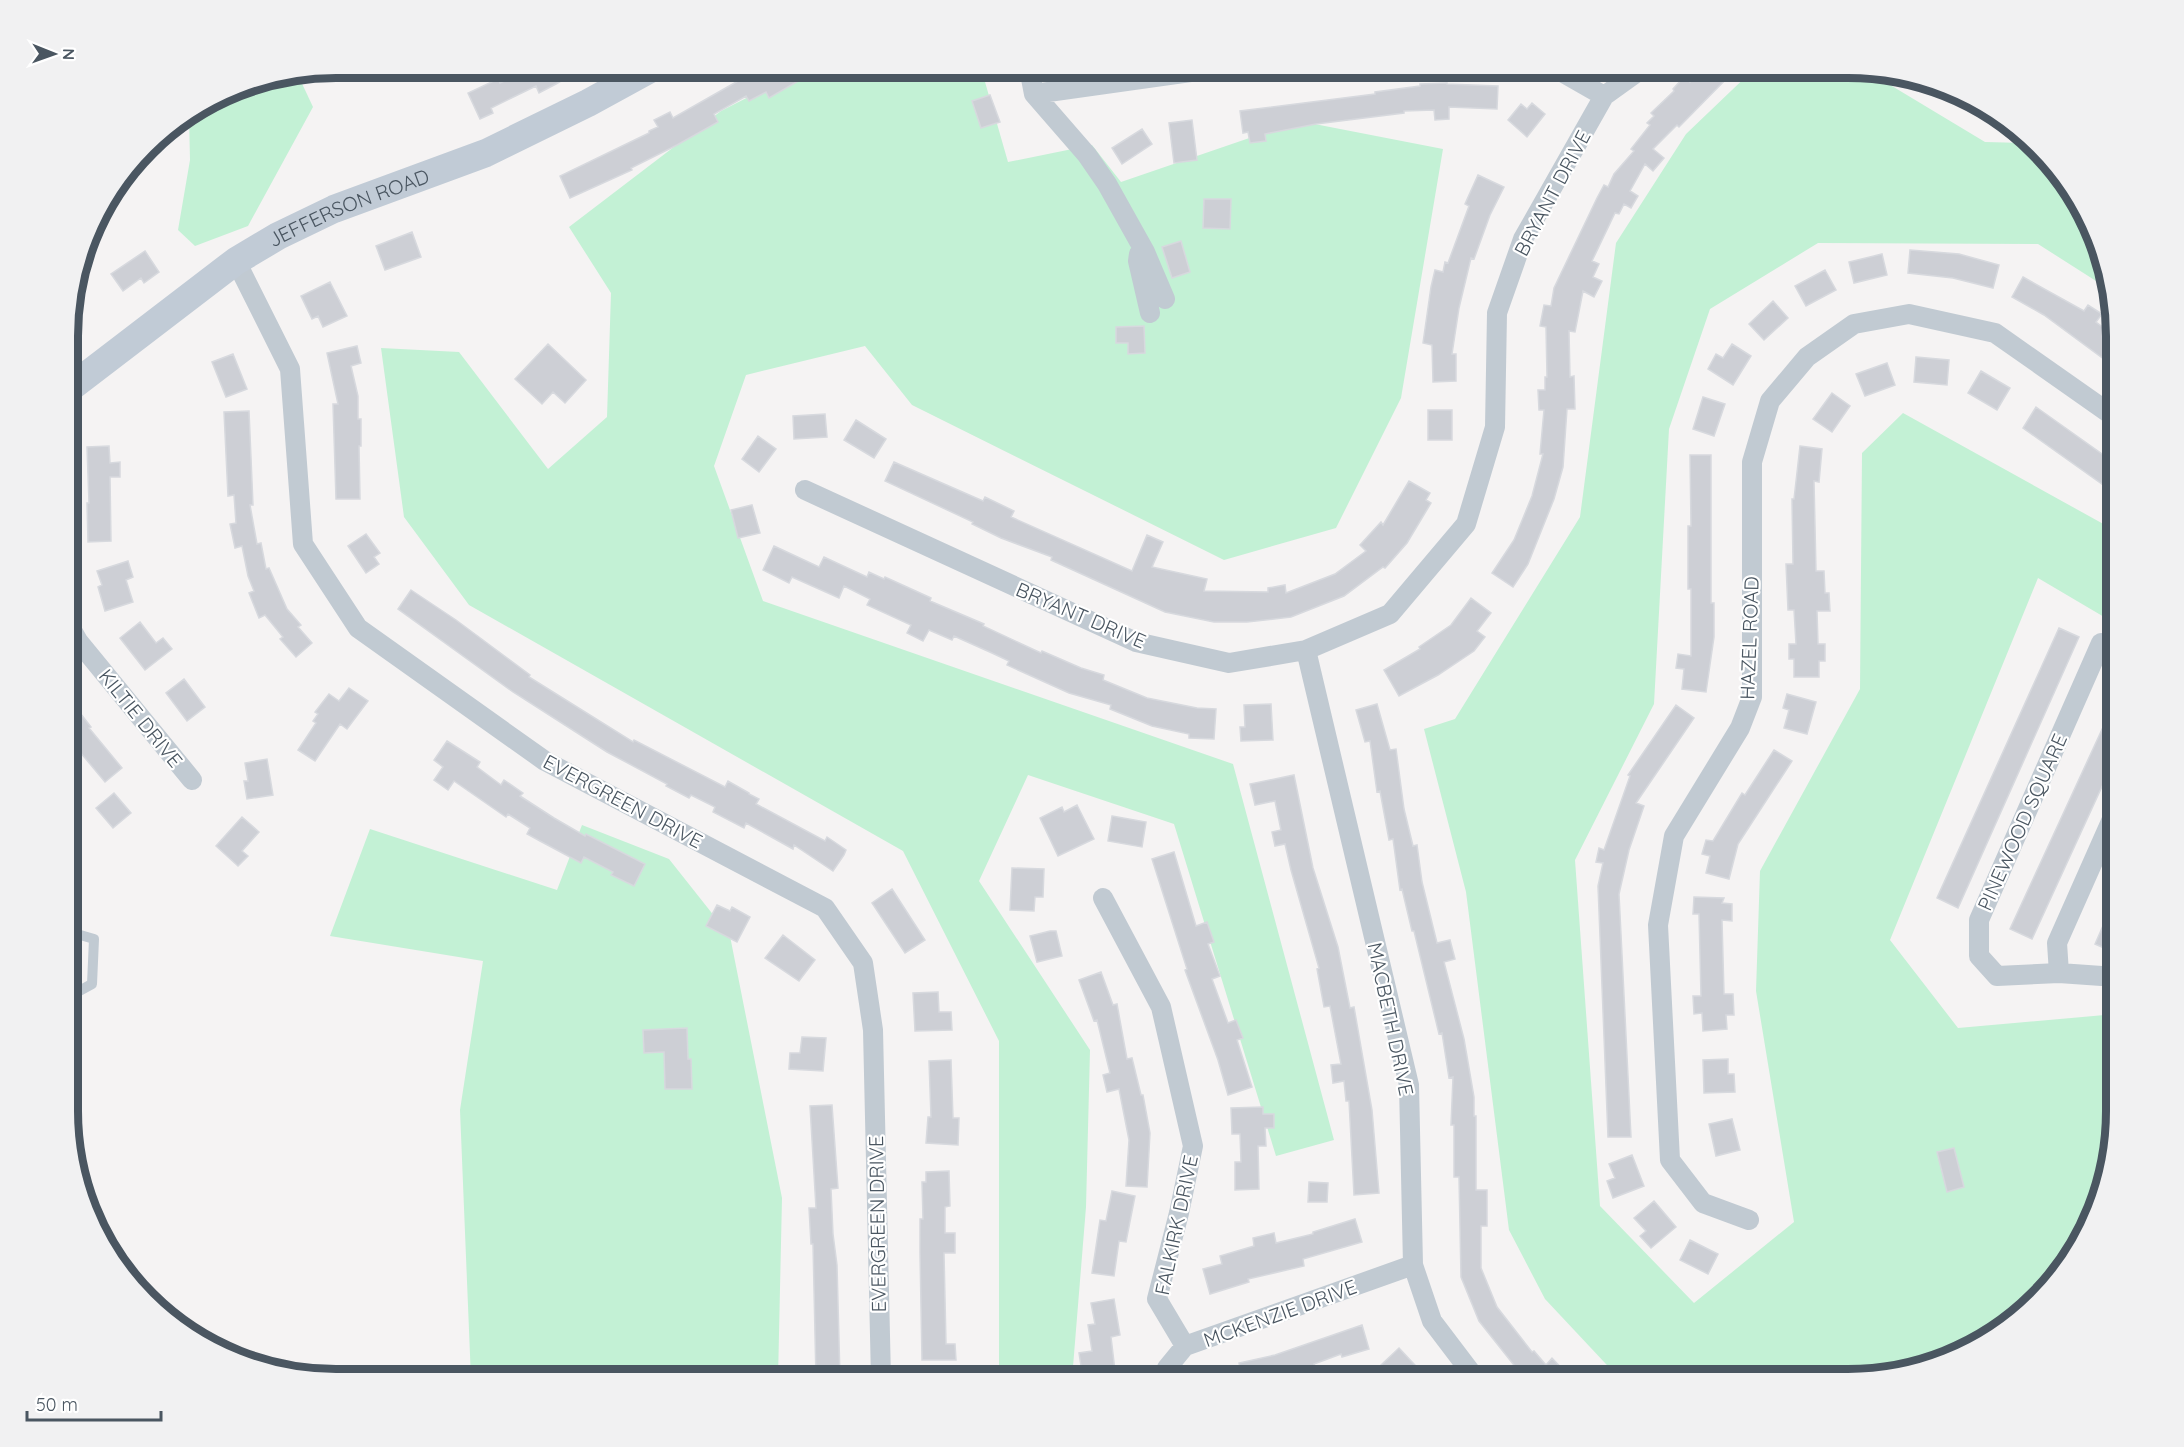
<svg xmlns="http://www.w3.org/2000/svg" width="2184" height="1447" font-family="Quicksand,sans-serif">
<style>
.green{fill:#c3f1d5}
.building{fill:#cdcfd5;stroke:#d7d9de;stroke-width:1.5}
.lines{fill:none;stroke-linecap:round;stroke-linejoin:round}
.lane{stroke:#c1cad2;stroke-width:10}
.street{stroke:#c1cad2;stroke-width:20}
.secondary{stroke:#c1cbd6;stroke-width:28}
.labels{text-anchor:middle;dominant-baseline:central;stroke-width:4.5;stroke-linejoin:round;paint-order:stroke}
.street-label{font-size:20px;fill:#4a5661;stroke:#fff}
.rim{fill:none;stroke:#4a5661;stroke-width:8}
</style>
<rect width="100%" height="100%" fill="#f5f3f3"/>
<!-- green -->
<path class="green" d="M805 68H981L1008 162 1092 145 1121 182 1299 121 1443 149 1401 398 1336 528 1224 560 912 405 865 346 746 375 714 466 763 601 1233 764 1334 1140 1276 1156 1174 824 1028 775 979 881 1090 1050 1086 1207 1072 1379H999V1041L903 851 469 605 404 517 381 348 459 352 548 469 607 417 611 293 569 227 721 111Z
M1755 68H1848L1867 71 1985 142 2025 143 2081 202 2107 288 2038 244 1818 243 1710 309 1669 429 1654 704 1575 860 1600 1206 1694 1303 1794 1222 1756 991 1760 871 1860 689 1862 453 1903 413 2116 531V624L2038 578 1890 940 1958 1028 2116 1014V1128L2102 1197 2071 1260 1982 1344 1865 1379H1620L1545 1299 1509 1230 1466 892 1424 729 1455 719 1580 517 1616 243 1686 134Z
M298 75 313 107 248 226 195 246 178 230 190 160 189 116 234 88Z
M582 825 669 859 730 936 782 1198 778 1379H471L460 1110 483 961 330 936 370 829 557 890Z"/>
<!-- building -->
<path class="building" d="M533 68H583L556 84 539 93 536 86 491 108 493 113 480 119 468 93 498 79 500 83Z
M763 68H792L800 80 769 98 766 92 749 101 746 96 714 114 718 122 677 145 631 168 632 170 570 198 560 176 649 133V131L658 127 654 120 670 112 673 118 738 81 737 80Z
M1705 68H1737L1679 127 1677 125 1653 149 1664 158 1653 171 1645 164 1630 191 1638 196 1631 208 1624 204 1619 214 1615 213 1592 261 1599 264 1593 277 1602 281 1594 297 1583 291 1575 332 1569 331 1570 377 1574 376 1575 409H1567L1563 467 1554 499 1528 564 1513 587 1492 573 1514 540 1532 496 1543 454H1540L1544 410H1539L1538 390H1545V377H1547L1546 327 1540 326 1544 305 1551 306 1554 288 1597 198 1604 185 1608 187 1614 174 1634 151 1631 149 1650 125 1647 123 1654 116 1651 113 1674 91 1673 89 1684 77 1690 82Z
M1447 83V84L1498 86 1497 109 1449 107V119L1435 120 1434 110 1404 111V113L1316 124 1265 134 1266 141 1250 143 1248 132 1243 133 1240 111 1375 94V92L1420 86V84Z
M990 95 1000 122 981 128 972 101Z
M1532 103 1545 114 1527 137 1508 120 1521 104 1527 109Z
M1192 120 1197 160 1174 163 1169 123Z
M1142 129 1152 144 1122 164 1112 148Z
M1478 175 1504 187 1490 215 1474 259 1471 258 1459 308 1452 354H1456V381L1433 382 1432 345 1423 343 1431 287 1435 270 1443 272 1445 262 1448 263 1469 206 1465 204Z
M1204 199H1231L1230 229 1203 228Z
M412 232 421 257 385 270 376 246Z
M1181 241 1190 272 1172 278 1162 247Z
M1910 250 1959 254 1999 265 1993 288 1953 278 1908 273Z
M145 251 159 272 144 283 141 278 123 291 111 274Z
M1882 254 1887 275 1854 283 1849 262Z
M1825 270 1836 290 1806 306 1795 286Z
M2023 277 2084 311 2088 305 2102 314 2096 322 2116 337V368L2044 315 2012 297Z
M330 282 347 316 323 327 318 316 312 319 301 296Z
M1773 301 1788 318 1764 340 1749 324Z
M1144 326 1145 353 1128 354V343H1116V327Z
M548 344 586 380 565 403 553 392 542 404 515 379Z
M1732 344 1751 356 1733 385 1708 369 1716 354 1723 358Z
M357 346 361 363 351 366 358 396V419H361V446H359L360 499H336L333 404H338L327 353Z
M233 354 247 389 226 397 212 362Z
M1916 357 1949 360 1947 385 1914 382Z
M1887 363 1895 385 1865 396 1856 374Z
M1981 371 2010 388 1997 410 1968 393Z
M1832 393 1850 406 1832 432 1813 419Z
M1703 397 1725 404 1714 436 1693 429Z
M2036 407 2116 464V494L2023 428Z
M1428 410H1452V440H1428Z
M249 411 253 505H250L257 544 261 543 266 569 269 568 287 609 301 625 298 627 312 643 296 657 280 639 283 637 265 615 259 618 249 593 254 591 248 576 242 546 235 548 230 524 236 523 234 495 228 496 224 412Z
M825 414 827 437 794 439 793 416Z
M856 420 886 439 874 458 844 440Z
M758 436 776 449 759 472 742 459Z
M109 446 110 463 120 462V477H110L111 541 88 542 87 503H89L87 447Z
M1800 446 1822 449 1819 482 1814 481 1816 571H1824L1825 593H1829L1830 611H1817L1818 644H1825V661H1819V677H1794V659H1789V644H1796L1794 610H1788L1786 564H1793L1792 499H1794Z
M1690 455H1711V603H1714V637L1706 692 1682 689 1684 669 1676 668 1678 654 1691 656V589H1688V526H1691Z
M894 462 983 501 985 497 1014 511 1011 517 1132 571 1147 535 1163 542 1152 567 1207 579 1204 591 1268 592V588L1285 585 1286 593 1335 574 1366 551 1360 545 1381 522 1383 525 1409 481 1430 493 1426 500 1431 503 1407 543 1385 568 1383 567 1344 596 1291 617 1247 622H1214L1165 612 1051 560 1052 557 1001 538 972 524 973 522 885 481Z
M752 505 760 533 738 538 731 510Z
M366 534 380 553 374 557 379 564 366 573 348 546Z
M774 546 819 567 824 557 867 577 869 572 884 579 885 577 931 598 930 601 984 624 983 626 1041 653 1042 651 1081 668 1104 675 1103 680 1147 698 1197 708 1216 709 1214 739 1189 738V734L1152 726 1110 709 1111 705 1069 693 1007 665 1009 661 992 653 954 636 952 640 929 630 923 641 907 633 911 625 867 605 870 599 844 586 839 598 792 577 789 583 763 570Z
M128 561 133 577 126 580 133 602 105 611 98 587 102 585 97 571Z
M411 590 456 620 530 675 529 677 633 742 634 740 725 787 728 781 749 793V794L759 799 756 804 825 841 827 837 846 850 844 855 833 871 794 845 793 849 746 823 744 828 713 812 715 807 691 795 689 798 666 786 667 784 607 752 513 692 398 609Z
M1471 598 1491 613 1477 631 1485 637 1474 651 1438 675 1399 696 1384 670 1420 649 1419 647 1451 625Z
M140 622 156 643 163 638 172 649 145 670 120 638Z
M2059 628 2079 637 1958 908 1937 898Z
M184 679 205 707 187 721 166 693Z
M349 688 368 701 347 729 340 724 315 761 298 750 316 723 313 721 318 714 315 712 329 694 339 701Z
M1787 694 1816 702 1807 734 1784 728 1789 710 1783 708Z
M2116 699V756L2032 939 2010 929Z
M70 700 91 727 89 728 122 768 105 782 70 740Z
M1271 704 1273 740 1241 741 1240 727H1245L1244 705Z
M1377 704 1390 750 1396 749 1404 809 1413 846 1417 845 1422 882 1437 943 1450 940 1455 959 1444 962 1464 1039 1474 1097V1116H1476V1190H1487V1226H1481V1268L1497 1307 1532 1352 1534 1351 1546 1365 1552 1358 1572 1379H1525L1479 1321 1461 1277 1459 1177H1454V1125H1451L1453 1077 1449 1078 1442 1033 1439 1034 1414 931H1412L1402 889 1400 890 1393 839 1389 840 1380 791 1377 792 1370 741 1365 742 1356 710Z
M1676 705 1694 718 1636 803 1644 806 1629 850 1619 894 1631 1137H1608L1598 886 1603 863 1596 862 1599 848 1604 850 1630 776 1628 775Z
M447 741 480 762 477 767 501 785 504 780 523 793 520 796 554 818 585 836 586 834 645 864 634 886 611 875 613 872 584 857 581 863 540 841 527 834 530 828 508 814 506 817 454 781 448 790 434 780 443 767 434 760Z
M1774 750 1792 761 1738 844 1729 879 1706 873 1710 856 1702 854 1706 840 1713 841 1742 793 1745 795Z
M267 759 273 795 247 799 244 781H248L245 763Z
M1294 775 1313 868 1338 947 1350 1008 1354 1007 1372 1110 1379 1193 1354 1195 1349 1101H1346L1344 1081 1333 1083 1331 1065 1341 1064 1330 1006 1324 1007 1317 969 1319 968 1291 870 1285 844 1275 846 1272 832 1281 830 1275 801 1255 805 1250 784Z
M114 793 131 813 113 828 96 808Z
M1077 805 1094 839 1058 856 1040 818 1062 807 1064 812Z
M1112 816 1146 822 1142 847 1108 841Z
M242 817 259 832 242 851 248 856 238 866 216 846Z
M1174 852 1196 926 1207 922 1214 942 1208 944 1220 976 1212 979 1228 1023 1236 1020 1243 1038 1237 1040 1252 1087 1228 1095 1218 1060 1185 970 1187 969 1152 859Z
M1012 868 1044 869 1043 897H1035L1034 911 1010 910Z
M892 889 925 940 905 953 872 903Z
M2116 896V953L2095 944Z
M1694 897 1724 898 1722 903 1732 904V921L1722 920 1724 994H1733L1734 1015H1726L1727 1029 1703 1031 1702 1013 1694 1014 1693 996H1701L1699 914H1693Z
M717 905 730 911 732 907 750 917 737 942 706 926Z
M1050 931H1056L1062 956 1037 962 1030 936Z
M783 935 815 960 799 981 765 958Z
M1101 972 1113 1005 1117 1004 1127 1059 1132 1058 1141 1095H1143L1150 1133 1147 1187 1126 1186 1129 1140 1119 1089 1107 1092 1103 1075 1110 1073 1097 1020 1094 1021 1079 980Z
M938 992 939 1012H951L952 1030 915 1031 913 993Z
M687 1028 688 1059H691L692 1089H665L664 1052 644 1053 643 1030Z
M802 1037 826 1038 823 1071 789 1069 790 1053H800Z
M1728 1059V1074H1734L1735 1092 1704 1093 1703 1060Z
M951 1060 953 1118H959L958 1145 926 1143 928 1117H931L929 1061Z
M832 1105 838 1188 831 1189 833 1234 837 1265 840 1379H816L813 1244H811L809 1208H816L810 1106Z
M1263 1107V1114H1274V1128H1265L1266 1146H1258L1259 1189 1235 1190V1162H1241L1240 1134H1232L1231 1108Z
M1732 1119 1740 1150 1716 1156 1709 1124Z
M1954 1148 1964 1187 1947 1192 1937 1152Z
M1632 1155 1644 1186 1613 1198 1607 1181 1615 1178 1609 1164Z
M949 1171 950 1206 945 1207V1233H955V1253H944L946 1344H955L956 1360H922L920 1253V1219H923L922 1182H926V1172Z
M1309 1182 1328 1183 1327 1202H1308Z
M1112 1191 1135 1196 1126 1242 1119 1241 1114 1276 1092 1273 1100 1220 1106 1221Z
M1654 1201 1676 1227 1651 1248 1640 1236 1646 1231 1634 1218Z
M1355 1219 1362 1242 1303 1259 1304 1266 1248 1279 1249 1282 1210 1294 1203 1269 1222 1264 1220 1256 1254 1246 1253 1238 1274 1233 1276 1243 1313 1234V1232Z
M1690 1240 1718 1254 1708 1274 1680 1260Z
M1114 1299 1120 1335 1111 1337 1116 1379H1083L1079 1353 1092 1351 1088 1325 1095 1324 1091 1303Z
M1362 1325 1369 1349 1342 1357 1341 1354 1314 1364 1316 1370 1274 1379H1243L1239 1363 1275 1355Z
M1399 1348 1428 1379H1394L1381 1365Z"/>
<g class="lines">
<!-- lane -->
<path class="lane" d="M70 932 94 939 92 984 70 996"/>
<!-- street -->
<path class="street" d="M1029 68 1034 94 1087 155 1107 184 1145 252 1165 299
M1555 68 1604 96
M1034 94 1219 68
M1139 254 1138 261 1150 313
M236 261 290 369 303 544 358 628 545 761 825 908 863 963 873 1030 881 1379
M805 490 1136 642 1229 663 1306 650 1390 614 1466 524 1495 427 1497 313 1523 239 1604 96 1643 68
M70 627 78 641 192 780
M2101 643 1979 920V956L1997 976 2059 973 2116 977
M1306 650 1409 1085 1413 1265 1432 1321 1476 1379
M1103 898 1161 1007 1193 1146 1179 1213 1157 1299 1185 1346
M2059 973 2057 943 2116 810
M1749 1220 1703 1203 1670 1160 1658 925 1674 836 1740 728 1752 697V462L1770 401 1807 357 1854 324 1909 314 1995 333 2116 418
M1164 1379 1167 1368 1185 1346 1413 1265"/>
<!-- secondary -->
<path class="secondary" id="s1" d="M70 388 236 261 278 236 334 209 486 153 588 103 652 68"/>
</g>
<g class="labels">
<!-- street labels -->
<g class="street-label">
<text transform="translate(1552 193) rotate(-62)">BRYANT DRIVE</text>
<text stroke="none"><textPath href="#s1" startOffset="334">JEFFERSON ROAD</textPath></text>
<text transform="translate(1081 615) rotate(23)">BRYANT DRIVE</text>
<text transform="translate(1749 638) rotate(-88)">HAZEL ROAD</text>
<text transform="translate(141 718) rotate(51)">KILTIE DRIVE</text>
<text transform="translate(623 801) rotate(28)">EVERGREEN DRIVE</text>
<text transform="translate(2022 822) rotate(-66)">PINEWOOD SQUARE</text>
<text transform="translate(1391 1019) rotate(78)">MACBETH DRIVE</text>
<text transform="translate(877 1224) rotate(-91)">EVERGREEN DRIVE</text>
<text transform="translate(1176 1225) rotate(-78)">FALKIRK DRIVE</text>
<text transform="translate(1280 1313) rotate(-20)">MCKENZIE DRIVE</text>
</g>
</g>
<!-- crop -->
<path d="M0 0H2184V1447H0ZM336 78H1848A258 258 0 0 1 2106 336V1111A258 258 0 0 1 1848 1369H336A258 258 0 0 1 78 1111V336A258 258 0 0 1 336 78Z" fill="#f1f1f2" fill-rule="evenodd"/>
<path class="rim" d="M336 78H1848A258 258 0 0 1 2106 336V1111A258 258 0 0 1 1848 1369H336A258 258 0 0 1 78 1111V336A258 258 0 0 1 336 78Z"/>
<!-- north arrow -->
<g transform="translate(54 54) rotate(91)" stroke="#ffffff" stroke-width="4.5" paint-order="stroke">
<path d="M0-4.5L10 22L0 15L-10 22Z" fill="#4a5661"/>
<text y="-9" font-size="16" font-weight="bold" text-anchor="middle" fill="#4a5661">N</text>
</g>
<!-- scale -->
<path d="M27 1411v9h134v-9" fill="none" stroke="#4a5661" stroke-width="3"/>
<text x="36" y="1411" font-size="18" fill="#4a5661" stroke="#ffffff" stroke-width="4.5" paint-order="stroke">50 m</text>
</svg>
